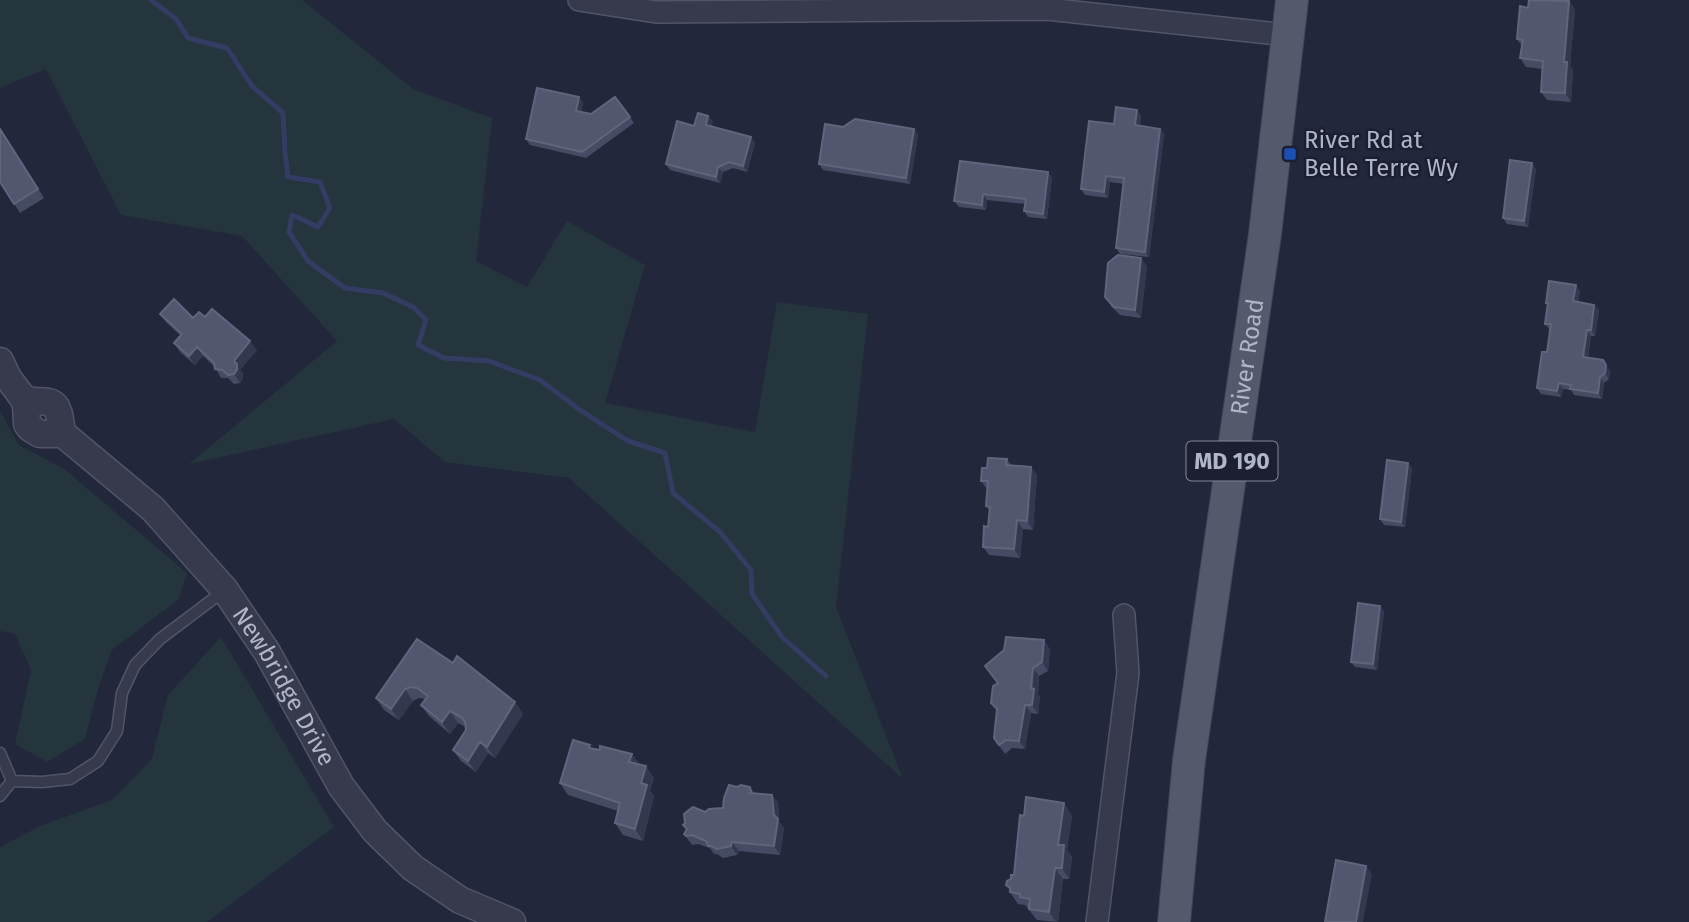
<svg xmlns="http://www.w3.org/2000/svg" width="1689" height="922" font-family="'Fira Sans',sans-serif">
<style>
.green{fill:#24353d}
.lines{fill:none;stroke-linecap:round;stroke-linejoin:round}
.stream{stroke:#333c62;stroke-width:5}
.service-casing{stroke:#515567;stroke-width:13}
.minor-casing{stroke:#515567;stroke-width:24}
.tertiary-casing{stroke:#515567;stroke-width:29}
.primary-casing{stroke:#3f4355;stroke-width:34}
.service{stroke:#363a4c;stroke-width:10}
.minor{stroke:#363a4c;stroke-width:21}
.tertiary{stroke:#363a4c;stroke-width:26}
.primary{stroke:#54596c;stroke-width:32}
.wall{fill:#464b64}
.shaded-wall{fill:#33384f}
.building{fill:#52566e;stroke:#60657c;stroke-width:2}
.transit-dot{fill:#1a4fb4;stroke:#1b1f31;stroke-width:2.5}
.labels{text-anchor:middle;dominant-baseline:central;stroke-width:5;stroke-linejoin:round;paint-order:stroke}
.shield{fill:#1b1f31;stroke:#84889b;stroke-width:2}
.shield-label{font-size:23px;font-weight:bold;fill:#b1b5c8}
.poi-label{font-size:24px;fill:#b1b5c8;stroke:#1b1f31;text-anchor:start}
.street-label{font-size:24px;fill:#b1b5c8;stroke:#1b1f31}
</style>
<rect width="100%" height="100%" fill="#22273c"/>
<!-- green -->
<path class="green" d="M0 0H302L413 89 492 118 476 261 527 287 567 221 645 265 605 403 755 432 777 302 868 314 836 607 903 779 569 478 445 462 394 419 189 464 337 341 242 236 121 215 46 69 0 88Z
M0 411 19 445 63 468 187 573 178 600 112 650 98 689 85 739 47 762 15 744 31 670 15 634 0 631Z
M221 637 334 827 207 922H0V847L40 826 112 800 152 759 168 695Z"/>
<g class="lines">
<!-- stream -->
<path class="stream" d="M151 0 176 19 188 38 227 48 252 86 283 113 285 152 288 177 320 182 330 208 318 227 292 215 289 232 308 261 345 288 383 293 413 307 426 320 418 345 444 358 489 361 540 380 580 410 628 441 665 453 673 493 720 532 751 570 752 594 782 637 826 676"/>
<!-- service casing -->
<g class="service-casing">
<path id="service" d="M0 753 12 781
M12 781 42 782 70 779 98 761 117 731 122 693 135 665 160 639 225 590
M0 796 12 781"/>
</g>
<!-- minor casing -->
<g class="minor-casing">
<path id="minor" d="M579 0 656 12 1047 9 1287 35
M1097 922 1128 673 1124 615"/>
</g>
<!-- tertiary casing -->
<g class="tertiary-casing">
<g id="tertiary">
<path d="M0 361 8 378 23 398 26 405 27 424 30 428 40 434H63"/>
<path id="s1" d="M23 398C27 399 31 401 34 401 44 402 54 399 58 411 61 419 60 426 63 434L153 509 225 590 267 652 341 786 375 831 413 868 460 900 512 922"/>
</g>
</g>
<!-- primary casing -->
<g class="primary-casing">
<g id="primary">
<path id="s2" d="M1174 922 1189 760 1265 234 1292 0"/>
</g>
</g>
<!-- service -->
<use href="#service" class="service"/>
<!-- minor -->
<use href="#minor" class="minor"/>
<!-- tertiary -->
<use href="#tertiary" class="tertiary"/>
<!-- primary -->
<use href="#primary" class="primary"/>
</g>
<!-- wall -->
<path class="wall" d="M1569 1 1575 10 1570 66 1573 70 1571 102 1547 100 1541 92 1543 69 1526 67 1520 58 1522 46 1517 39 1528 8Z
M579 97 583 103 581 112 591 114 615 97 634 123 586 158 530 145 526 139Z
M1137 110 1141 116 1140 126 1160 129 1164 134 1149 257 1120 254 1116 248 1124 184 1110 182 1108 198 1085 195 1081 189 1114 124Z
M708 116 713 122 711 127 755 143 747 172 733 168 723 172 720 183 670 170 666 164 694 126Z
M843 127 914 129 918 135 910 184 823 170 819 164Z
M4 134 44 198 20 213 0 182Z
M1536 169 1528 227 1507 224 1503 218Z
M1048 172 1052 178 1047 219 1028 217 1024 211 1025 204 987 200 986 210 959 207 954 201Z
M1147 266 1141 318 1120 315 1111 306 1105 297Z
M1580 291 1578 302 1594 305 1599 310 1595 336H1591L1588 358 1610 371 1609 379 1604 383 1602 399 1574 395 1571 390 1563 389 1561 397 1541 394 1537 388 1547 352 1550 330 1545 324 1548 306 1546 303Z
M160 314 193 318 205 317 257 350 240 370 243 373V378L240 383 234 384 228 378H221L215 367 203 356 195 365 180 352 174 343 181 336 166 322Z
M1007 459 1011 465 1031 467 1037 475 1033 530 1023 529 1020 558 989 555 983 547 988 527 990 511 986 506 987 489 981 481 987 468Z
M1408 463 1412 469 1405 527 1384 525 1380 519Z
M1380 606 1384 611 1377 670 1355 667 1351 662Z
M1050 649 1048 671 1039 676 1038 695 1040 697 1038 714 1031 713 1025 749 1012 748 1005 754 994 738 997 710 991 703Z
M453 663 515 702 523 714 495 758 488 753 476 772 461 761 453 750 466 730V727L458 723 450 734 429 716 421 705 425 700V699L419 698 413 701 399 720 384 710 376 698Z
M592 748 632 754 639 764 654 778 650 791 654 796 643 841 623 835 615 823 618 811 568 795 560 783Z
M737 787H750L755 794 772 795 778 803 779 822 784 828 780 855 739 851 737 855 723 858 717 854H714L710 848 698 844 692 845 684 834 686 830 683 825 705 812 723 808Z
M1072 815 1067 850 1072 857 1069 879H1063L1058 922 1037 920 1025 905 1018 904 1010 892V890L1006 885 1014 875 1024 816Z"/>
<!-- shaded-wall -->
<path class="shaded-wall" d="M1569 1 1575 10 1570 66 1573 70 1571 102 1565 93 1564 62Z
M579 97 583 103 580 116 576 111Z
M1137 110 1141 116 1139 131 1135 125Z
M708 116 713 122 710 131 706 125Z
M914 129 918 135 910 184 906 178Z
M1160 129 1164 134 1149 257 1145 252Z
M751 137 755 143 747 172 743 166Z
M1532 163 1536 169 1528 227 1524 221Z
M718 167 723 172 720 183 716 177Z
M1048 172 1052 178 1047 219 1043 214Z
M1106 176 1110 182 1108 198 1104 192Z
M983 194 987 200 986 210 982 205Z
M1141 258 1147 266 1141 318 1135 310Z
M1576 285 1580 291 1577 307 1573 301Z
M1594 305 1599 310 1595 336 1591 330Z
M1587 330 1591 336 1587 363 1583 357Z
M250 341 257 350 240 370 234 361Z
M197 347 203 356 195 365 189 356Z
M237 364 243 373V378L240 383 234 374Z
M1606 365 1610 371 1609 379 1605 373Z
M1600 377 1604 383 1602 399 1598 393Z
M1559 383 1563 389 1561 397 1557 391Z
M1408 463 1412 469 1405 527 1401 522Z
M1031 467 1037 475 1033 530 1027 521Z
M1017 520 1023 529 1020 558 1014 549Z
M1380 606 1384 611 1377 670 1373 664Z
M1044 640 1050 649 1048 671 1042 662Z
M1033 668 1039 676 1038 695 1040 697 1038 714 1032 705Z
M405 689 413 701 399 720 391 709Z
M515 702 523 714 495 758 487 747Z
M1025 705 1031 713 1025 749 1019 741Z
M450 711 458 723 450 734 442 722Z
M480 742 488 753 476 772 468 761Z
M632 754 640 766 629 762Z
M646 766 654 778 650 791 654 796 643 841 635 829 641 783Z
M772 795 778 803 779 822 784 828 780 855 774 846Z
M1064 803 1072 815 1067 850 1072 857 1069 879 1062 868 1058 845Z
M732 842 739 851 737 855 731 846Z
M1366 866 1372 874 1363 922H1356Z
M1055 868 1063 879 1058 922H1056L1049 912Z"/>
<!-- building -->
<path class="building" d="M1529 0 1569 1 1564 62H1567L1565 93 1541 92 1543 61 1520 58 1523 40 1517 39 1520 6 1528 8Z
M537 88 579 97 576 111 591 114 615 97 630 117 582 152 526 139Z
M1116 107 1137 110 1135 125 1160 129 1145 252 1116 248 1124 178 1106 176 1104 192 1081 189 1089 121 1114 124Z
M698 113 708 116 706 125 751 137 743 166 729 162 718 167 716 177 666 164 677 121 694 126Z
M855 119 914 129 906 178 819 164 825 124 843 127Z
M0 129 38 189 14 204 0 182Z
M1510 160 1532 163 1524 221 1503 218Z
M960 161 1048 172 1043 214 1024 211 1026 199 983 194 982 205 954 201Z
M1118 255 1141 258 1135 310 1114 307 1105 297 1108 263Z
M1549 281 1576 285 1573 301 1594 305 1591 330H1587L1583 357 1603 360 1606 365 1605 373 1600 377 1598 393 1570 389 1571 385 1559 383 1557 391 1537 388 1542 352H1547L1551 324H1545L1548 303H1546Z
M174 299 193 318 199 312 205 317 212 309 250 341 234 361 237 364V370L234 374 228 375 222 370 215 369 214 363 197 347 189 356 174 343 182 334 160 314Z
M988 458 1007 459 1006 465 1031 467 1027 521 1017 520 1014 549 983 547 984 526 988 527 990 507 986 506 988 481H981L982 468H987Z
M1387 460 1408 463 1401 522 1380 519Z
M1358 603 1380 606 1373 664 1351 662Z
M1006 637 1044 640 1042 662 1033 668 1031 688 1034 689 1032 705H1025L1019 741 1006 740 999 745 994 738 997 709 991 703 993 686 998 683 985 666 1004 650Z
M417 639 453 663 457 656 515 702 487 747 480 742 468 761 453 750 466 730 465 722 461 717 450 711 442 722 421 705 428 696 417 688 411 687 405 689 391 709 376 698Z
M573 740 590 745 589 748 600 750V746L632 754 629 762 646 766 641 783 647 785 635 829 615 823 620 803 560 783Z
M729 785 737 787 741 785 750 787 751 792 750 793 772 795 774 815 778 819 774 846 732 842 731 846 717 849 711 846H708L706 841 692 835 686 836 684 834 687 829 683 825 685 823 684 814 693 807 705 812 709 809 723 808 724 798Z
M1026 797 1064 803 1058 845H1064L1062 868H1055L1049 912 1029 909 1030 899 1020 897V894L1010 892V888L1006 885 1007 881 1011 879V875H1014L1020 815 1024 816Z
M1336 860 1366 866 1356 922H1325Z"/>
<!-- markers -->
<rect class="transit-dot" x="1283" y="147" width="14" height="14" rx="3.5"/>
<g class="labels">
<!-- shield labels -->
<rect class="shield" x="1186.5" y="441.5" width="91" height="39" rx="5"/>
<g class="shield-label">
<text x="1232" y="461">MD 190</text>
</g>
<!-- poi labels -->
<g class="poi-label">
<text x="1304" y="140">River Rd at<tspan x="1304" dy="28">Belle Terre Wy</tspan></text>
</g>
<!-- street labels -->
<g class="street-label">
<text stroke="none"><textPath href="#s2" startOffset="570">River Road</textPath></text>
<text stroke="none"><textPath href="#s1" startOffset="402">Newbridge Drive</textPath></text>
</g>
</g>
</svg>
